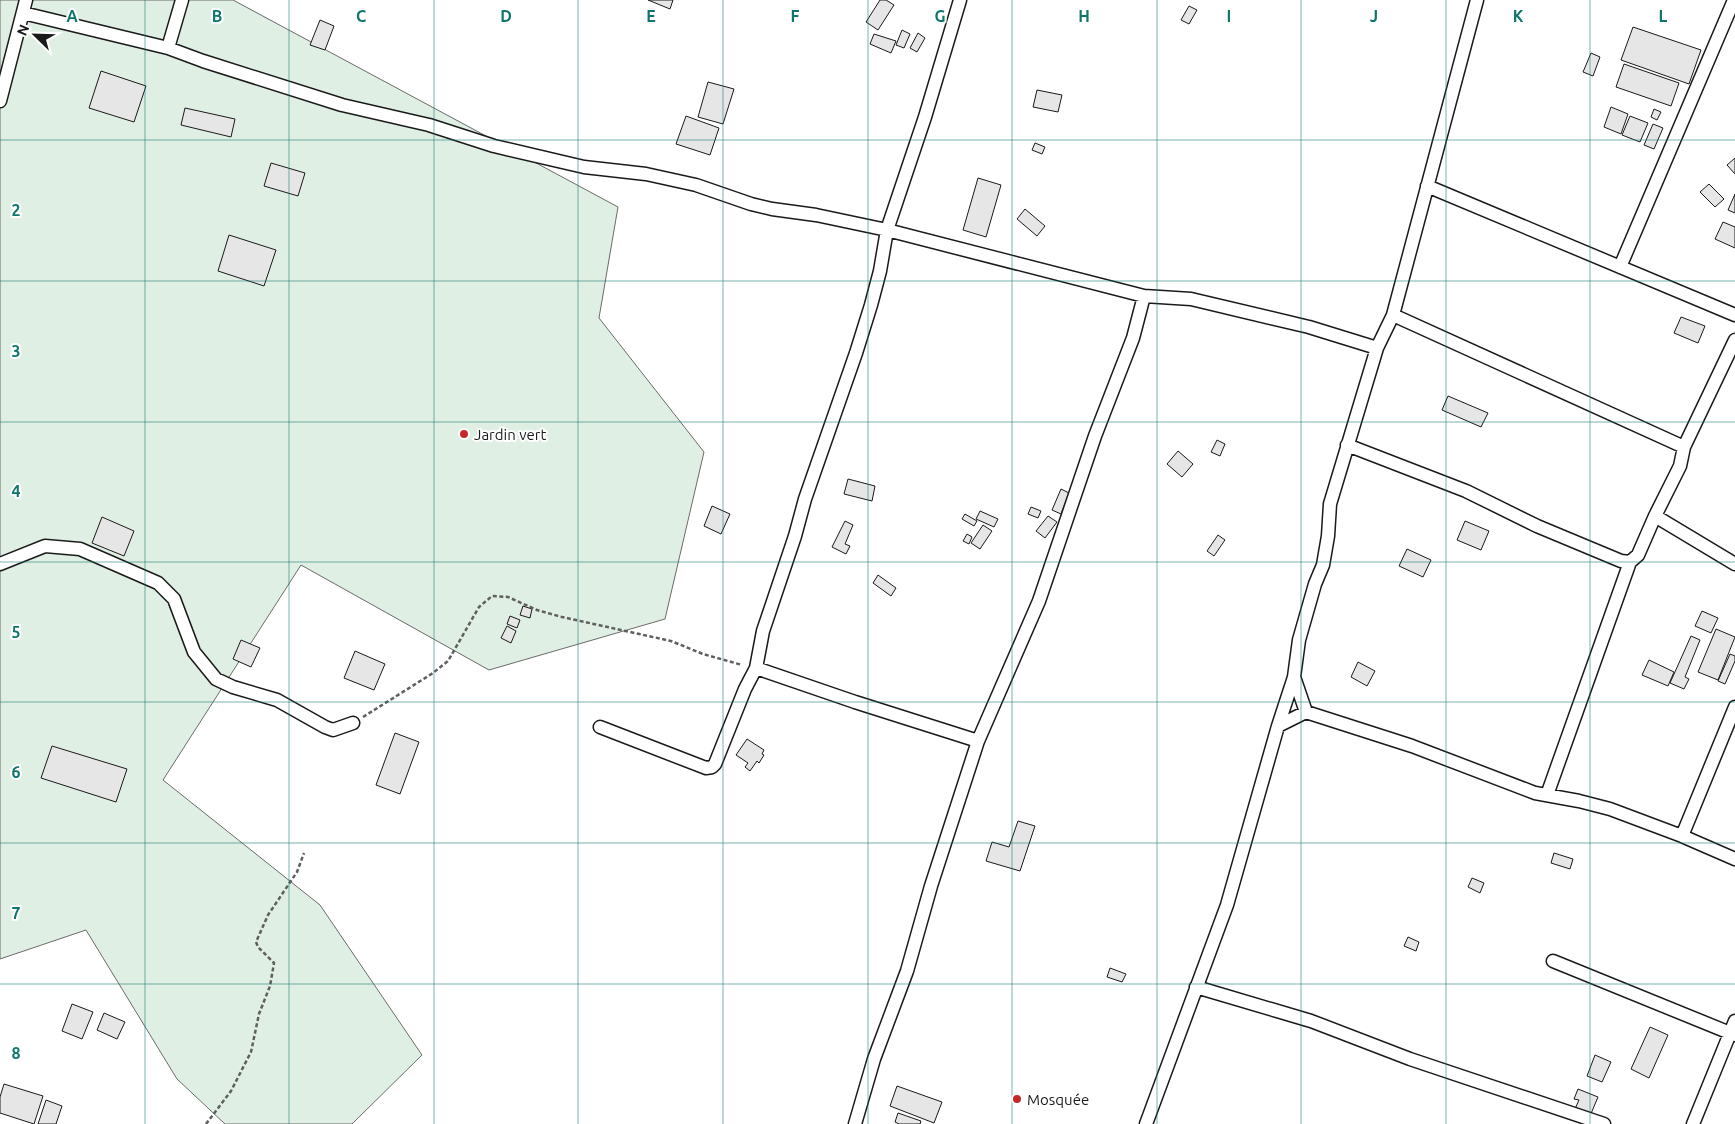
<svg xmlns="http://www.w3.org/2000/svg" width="1735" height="1124" font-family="Ubuntu,sans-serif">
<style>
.green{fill:#e0efe3;stroke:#6a6a6a}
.building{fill:#e6e6e6;stroke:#1a1a1a}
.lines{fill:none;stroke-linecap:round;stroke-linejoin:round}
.minor-casing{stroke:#1a1a1a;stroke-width:15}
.path{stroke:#5f5f5f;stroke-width:2.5;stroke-dasharray:4 2.5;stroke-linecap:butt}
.minor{stroke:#fff;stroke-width:12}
.grid{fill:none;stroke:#0f766e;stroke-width:1;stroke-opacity:0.55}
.poi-dot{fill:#c62828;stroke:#fff;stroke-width:2}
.labels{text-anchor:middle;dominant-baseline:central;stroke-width:4;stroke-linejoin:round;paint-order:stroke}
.poi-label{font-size:15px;fill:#1a1a1a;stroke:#fff;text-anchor:start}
.grid-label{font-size:16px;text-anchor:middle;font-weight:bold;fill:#0f766e;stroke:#fff;stroke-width:4;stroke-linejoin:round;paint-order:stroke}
</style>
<rect width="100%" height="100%" fill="#fff"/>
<!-- green -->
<path class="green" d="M0 0H233L618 207 599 318 704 452 665 619 489 670 301 565 163 780 320 905 422 1055 352 1124H225L177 1079 86 930 0 959Z"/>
<!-- building -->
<path class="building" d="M648 0H673L670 9Z
M880 0H886L894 5 878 30 866 22Z
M1189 6 1197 10 1189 24 1181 20Z
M320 20 334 26 325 50 310 45Z
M1633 27 1701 50 1689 84 1621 60Z
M902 30 910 34 904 48 896 45Z
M918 33 925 38 917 52 910 48Z
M874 34 896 41 891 53 870 44Z
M1591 53 1600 57 1593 76 1583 72Z
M1624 64 1679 83 1671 106 1616 87Z
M101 71 146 86 134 122 89 108Z
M708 82 734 89 723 124 698 117Z
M1037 90 1062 95 1058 112 1033 107Z
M1611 107 1628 114 1621 134 1604 127Z
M185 108 235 119 231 137 181 125Z
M1654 109 1661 112 1657 120 1651 117Z
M686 116 719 128 710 155 676 144Z
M1630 116 1648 123 1640 142 1622 135Z
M1653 124 1663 128 1654 149 1644 145Z
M1035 143 1045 147 1042 154 1032 150Z
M1735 158V174L1727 165Z
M271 163 305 173 298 196 264 186Z
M978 178 1001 185 986 237 963 230Z
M1709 184 1724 199 1715 207 1700 192Z
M1735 194V213L1728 210Z
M1025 209 1045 226 1037 236 1017 219Z
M1723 222 1735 227V248L1715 239Z
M229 235 276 250 264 286 218 271Z
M1681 317 1705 326 1698 343 1674 333Z
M1448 396 1488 413 1481 427 1442 410Z
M1217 440 1225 444 1220 456 1211 452Z
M1178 451 1193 464 1182 477 1167 464Z
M848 479 875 486 872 501 844 494Z
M1061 489 1069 493 1061 514 1052 510Z
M712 506 730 514 721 534 704 526Z
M1031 507 1041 511 1038 518 1028 514Z
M980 511 998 519 994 527 976 519Z
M965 514 977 521 974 526 962 519Z
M1048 516 1057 522 1045 538 1036 531Z
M102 517 134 531 124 556 92 543Z
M845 521 853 525 845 544 850 546 846 554 832 547Z
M1465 521 1489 531 1481 550 1457 540Z
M983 525 992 531 980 549 971 543Z
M967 534 972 537 969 544 963 541Z
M1218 535 1225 540 1214 556 1207 551Z
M1407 549 1431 560 1423 577 1399 566Z
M878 575 896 588 891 596 873 583Z
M523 606 532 609 530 618 520 615Z
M1702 611 1718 618 1711 633 1695 626Z
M510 616 520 620 517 628 507 624Z
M507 626 516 631 511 643 501 638Z
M1716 629 1735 637 1718 680 1698 672Z
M1691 636 1700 640 1685 677 1689 679 1684 689 1670 683Z
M241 640 260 648 251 667 233 659Z
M355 651 385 664 374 690 344 678Z
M1730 654 1735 656V661L1725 684 1718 681Z
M1649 660 1674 672 1668 686 1642 675Z
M1358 662 1375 671 1367 686 1351 677Z
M395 733 419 742 400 794 376 785Z
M747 739 764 750 762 754 764 755 759 763 757 761 750 771 745 767 748 763 736 755Z
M52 746 127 769 116 802 41 778Z
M1018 821 1035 826 1020 871 986 861 992 842 1009 847Z
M1554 853 1573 859 1570 869 1551 863Z
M1472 878 1484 883 1480 893 1468 887Z
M1408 937 1419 942 1416 951 1404 946Z
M1110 968 1126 974 1122 982 1107 977Z
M72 1004 93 1012 82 1039 62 1031Z
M104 1013 125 1022 117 1039 97 1030Z
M1650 1027 1668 1035 1649 1078 1631 1069Z
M1595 1055 1611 1062 1602 1082 1587 1076Z
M4 1084 43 1096 34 1124 0 1113V1097Z
M897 1086 942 1102 934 1123 890 1106Z
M1578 1089 1598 1097 1590 1116 1575 1109 1579 1100 1574 1099Z
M46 1100 62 1106 56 1124H38Z
M898 1113 921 1121 920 1124H899L895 1122Z"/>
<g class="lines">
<!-- minor casing -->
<g class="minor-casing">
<path id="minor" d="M23 13 168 48 203 61 342 105 429 125 494 146 584 167 646 174 696 185 751 204 772 209 816 215 887 230 1144 296 1191 299 1309 327 1377 348
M168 48 182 0
M0 101 26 0
M1427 186 1735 315
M1620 267 1734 0
M1393 315 1684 447
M1347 445 1466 491 1537 526 1621 561 1630 562 1638 555 1655 516 1735 564
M1655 516 1680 466 1684 447 1735 340
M0 564 45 546 80 549 158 583 174 599 194 652 216 679 233 687 277 700 325 727 333 730 353 723
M756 668 855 702 978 741
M1294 677 1306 712
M1735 707 1682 836 1735 859
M1278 726 1306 712 1412 746 1535 793 1579 801 1610 809 1682 836
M600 727 706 768 712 767 715 764 745 689 756 668 763 631 795 536 805 499 856 353 871 305 880 271 887 230 925 117 960 0
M1547 795 1630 562
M1553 961 1735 1035
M1196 987 1311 1021 1410 1059 1604 1124
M855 1124 874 1059 907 971 931 886 978 741 1039 601 1095 436 1133 338 1144 296
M1146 1124 1227 905 1278 726 1294 677 1299 640 1315 584 1323 565 1328 536 1330 504 1377 348 1393 315 1477 0
M1693 1124 1735 1021"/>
</g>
<!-- path -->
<path class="path" d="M363 717 433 673 448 661 479 607 492 596 508 597 537 610 562 617 671 641 703 654 742 665
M206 1124 231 1091 251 1052 259 1014 270 986 274 963 258 947 256 942 268 915 297 872 304 853"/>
<!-- minor -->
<use href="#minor" class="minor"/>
</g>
<!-- grid -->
<path class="grid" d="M145 0V1124M289 0V1124M434 0V1124M578 0V1124M723 0V1124M868 0V1124M1012 0V1124M1157 0V1124M1301 0V1124M1446 0V1124M1590 0V1124M0 140H1735M0 281H1735M0 422H1735M0 562H1735M0 702H1735M0 843H1735M0 984H1735"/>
<!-- markers -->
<g class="poi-dot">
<circle cx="464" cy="434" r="5"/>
<circle cx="1017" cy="1099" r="5"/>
</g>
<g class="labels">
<!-- poi labels -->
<g class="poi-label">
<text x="474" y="434">Jardin vert</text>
<text x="1027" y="1099">Mosquée</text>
</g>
</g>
<g class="grid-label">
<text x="72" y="22">A</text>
<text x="217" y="22">B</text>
<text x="361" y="22">C</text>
<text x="506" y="22">D</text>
<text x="651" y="22">E</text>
<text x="795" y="22">F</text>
<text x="940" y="22">G</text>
<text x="1084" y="22">H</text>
<text x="1229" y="22">I</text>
<text x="1374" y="22">J</text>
<text x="1518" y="22">K</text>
<text x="1663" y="22">L</text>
<text x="16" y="216">2</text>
<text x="16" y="357">3</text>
<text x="16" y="497">4</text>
<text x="16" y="638">5</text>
<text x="16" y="778">6</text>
<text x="16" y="919">7</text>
<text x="16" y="1059">8</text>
</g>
<!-- north arrow -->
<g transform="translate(35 35) rotate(293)" stroke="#ffffff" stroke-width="4" paint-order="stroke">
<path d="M0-4L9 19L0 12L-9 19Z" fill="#1a1a1a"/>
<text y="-8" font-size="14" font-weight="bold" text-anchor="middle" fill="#1a1a1a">N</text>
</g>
</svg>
